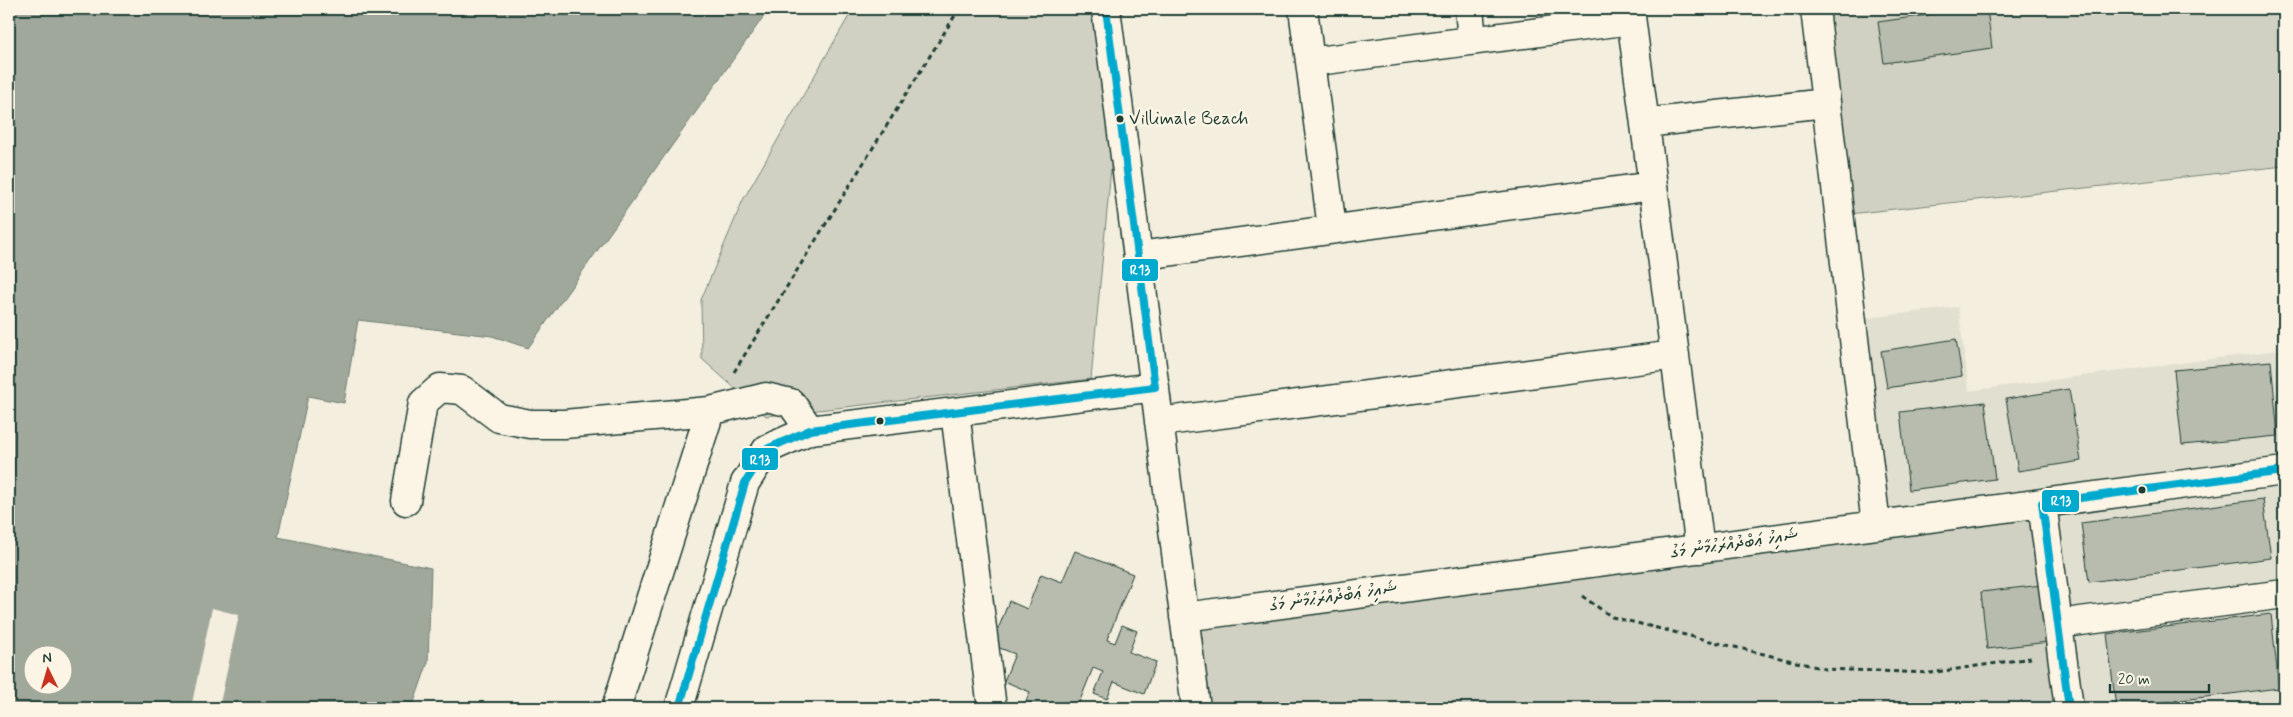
<svg xmlns="http://www.w3.org/2000/svg" width="2293" height="717" font-family="Mynerve,'Noto Sans Thaana',sans-serif">
<style>
.built{fill:#e1dfd0}
.green{fill:#d0d1c2;stroke:#78877b}
.water{fill:#a0a89b;stroke:#6c7d72;fill-rule:evenodd}
.pier{fill:#f3eede}
.building{fill:#b8bcae;stroke:#1f3d34}
.lines{fill:none;stroke-linecap:round;stroke-linejoin:round}
.minor-casing{stroke:#1f3d34;stroke-width:31}
.path{stroke:#1f3d34;stroke-width:3;stroke-dasharray:5 4;stroke-linecap:butt}
.minor{stroke:#fcf5e5;stroke-width:28}
.bus-1-casing{stroke:#fcf5e5;stroke-width:11}
.bus-1{stroke:#00a9ce;stroke-width:8}
.bus-dot{fill:#1f3d34;stroke:#fcf5e5;stroke-width:2}
.labels{text-anchor:middle;dominant-baseline:central;stroke-width:5;stroke-linejoin:round;paint-order:stroke}
.bus-label{font-size:18px;fill:#1f3d34;stroke:#fcf5e5;text-anchor:start}
.street-label{font-size:19px;fill:#1f3d34;stroke:#fcf5e5}
.line-badge{stroke:#fcf5e5;stroke-width:2}
.badge-label{font-size:14px;text-anchor:middle;font-weight:bold;fill:#fff}
</style>
<rect width="100%" height="100%" fill="#f3eede"/>
<filter id="ink" filterUnits="userSpaceOnUse"><feTurbulence type="fractalNoise" baseFrequency=".02" numOctaves="2"/><feDisplacementMap in="SourceGraphic" scale="10" xChannelSelector="R" yChannelSelector="G"/><feConvolveMatrix kernelMatrix="1 2 1 2 8 2 1 2 1" color-interpolation-filters="sRGB"/></filter>
<g filter="url(#ink)">
<!-- built -->
<path class="built" d="M1958 307 1969 391 2279 350 2284 382V708H2069L1876 525 1852 320Z"/>
<!-- green -->
<path class="green" d="M853 9H1097L1114 137 1091 379 766 416 702 359 701 300 743 200Z
M1815 9H2284V166L1840 215Z
M2042 503 2069 708H1196L1184 617Z"/>
<!-- water -->
<path class="water" d="M9 9H769L528 348 492 336 358 320 344 403 308 396 278 537 431 568 428 662 412 708H9ZM32 654H62V684H32Z"/>
<!-- pier -->
<path class="pier" d="M212 608 239 615 219 708H191Z"/>
<!-- building -->
<path class="building" d="M1970 9H1987L1992 48 1884 63 1878 22Z
M1956 339 1962 376 1887 388 1881 351Z
M2271 361 2278 436 2182 445 2174 370Z
M2069 389 2081 461 2018 471 2006 399Z
M1985 402 1995 479 1909 490 1900 412Z
M2263 499 2271 558 2089 582 2081 523Z
M1075 551 1133 574 1107 640 1115 643 1122 625 1137 631 1129 652 1156 662 1144 694 1114 682 1107 699 1094 694 1103 672 1093 668 1077 708H1023L1030 692 1004 681 1015 654 992 645 1009 601 1027 609 1041 574 1062 582Z
M2042 585 2049 642 1987 649 1981 592Z
M2271 614 2279 688 2116 708 2107 634Z"/>
<g class="lines">
<!-- minor casing -->
<g class="minor-casing">
<path id="minor" d="M1106 9 1196 708
M1303 9 1332 228
M1469 9 1472 39
M1630 9 1700 549
M1815 9 1876 525
M1310 62 1631 20
M1645 123 1826 103
M1138 256 1653 186
M955 412 992 708
M1159 422 1675 355
M406 501 423 403 440 388 462 390 499 418 530 424H564L710 411 766 397 791 403 810 430
M2042 503 2069 708
M1184 617 2284 471
M2058 624 2284 594
M616 708 710 411
M679 708 745 483 767 449 810 430 1155 387"/>
</g>
<!-- path -->
<path class="path" d="M734 372 959 9
M1582 596 1612 617 1825 669 1930 673 2031 658"/>
<!-- minor -->
<use href="#minor" class="minor"/>
<!-- bus-1 casing -->
<g class="bus-1-casing">
<path id="bus-1" d="M679 708 745 483 767 449 810 430 1155 387 1106 9
M2069 708 2042 503 2284 471"/>
</g>
<!-- bus-1 -->
<use href="#bus-1" class="bus-1"/>
</g>
</g>
<!-- markers -->
<g class="bus-dot">
<circle cx="1120" cy="119" r="4.5"/>
<circle cx="880" cy="421" r="4.5"/>
<circle cx="2142" cy="490" r="4.5"/>
</g>
<g class="labels">
<!-- bus labels -->
<g class="bus-label">
<text x="1129" y="119">Villimale Beach</text>
</g>
<!-- street labels -->
<g class="street-label">
<text transform="translate(1734 544) rotate(-8)">ޝައިިޚު ޢަބްދުއްރަޙުމާނު މަގު</text>
<text transform="translate(1333 597) rotate(-8)">ޝައިިޚު ޢަބްދުއްރަޙުމާނު މަގު</text>
</g>
</g>
<g class="line-badge">
<rect x="1121" y="258" width="38" height="24" rx="5" fill="#00a9ce"/>
<rect x="741" y="447" width="38" height="24" rx="5" fill="#00a9ce"/>
<rect x="2041" y="489" width="39" height="24" rx="5" fill="#00a9ce"/>
</g>
<g class="badge-label">
<text x="1140" y="274">R13</text>
<text x="760" y="464">R13</text>
<text x="2061" y="505">R13</text>
</g>
<!-- margin -->
<rect width="2293" height="717" fill="none" stroke="#fcf5e5" stroke-width="30"/>
<rect x="15" y="15" width="2263" height="687" fill="none" stroke="#1f3d34" stroke-width="2" filter="url(#ink)"/>
<!-- north arrow -->
<g transform="translate(48 670) rotate(355)"><circle r="24" fill="#fcf5e5" stroke="#a4ab9e"/>
<path d="M0-4L9 19L0 12L-9 19Z" fill="#c8321e"/>
<text y="-8" font-size="14" font-weight="bold" text-anchor="middle" fill="#1f3d34">N</text>
</g>
<!-- scale -->
<path d="M2110 684v8h99v-8" fill="none" stroke="#1f3d34" stroke-width="2.5"/>
<text x="2118" y="684" font-size="15" fill="#1f3d34" stroke="#fcf5e5" stroke-width="4" paint-order="stroke">20 m</text>
</svg>
